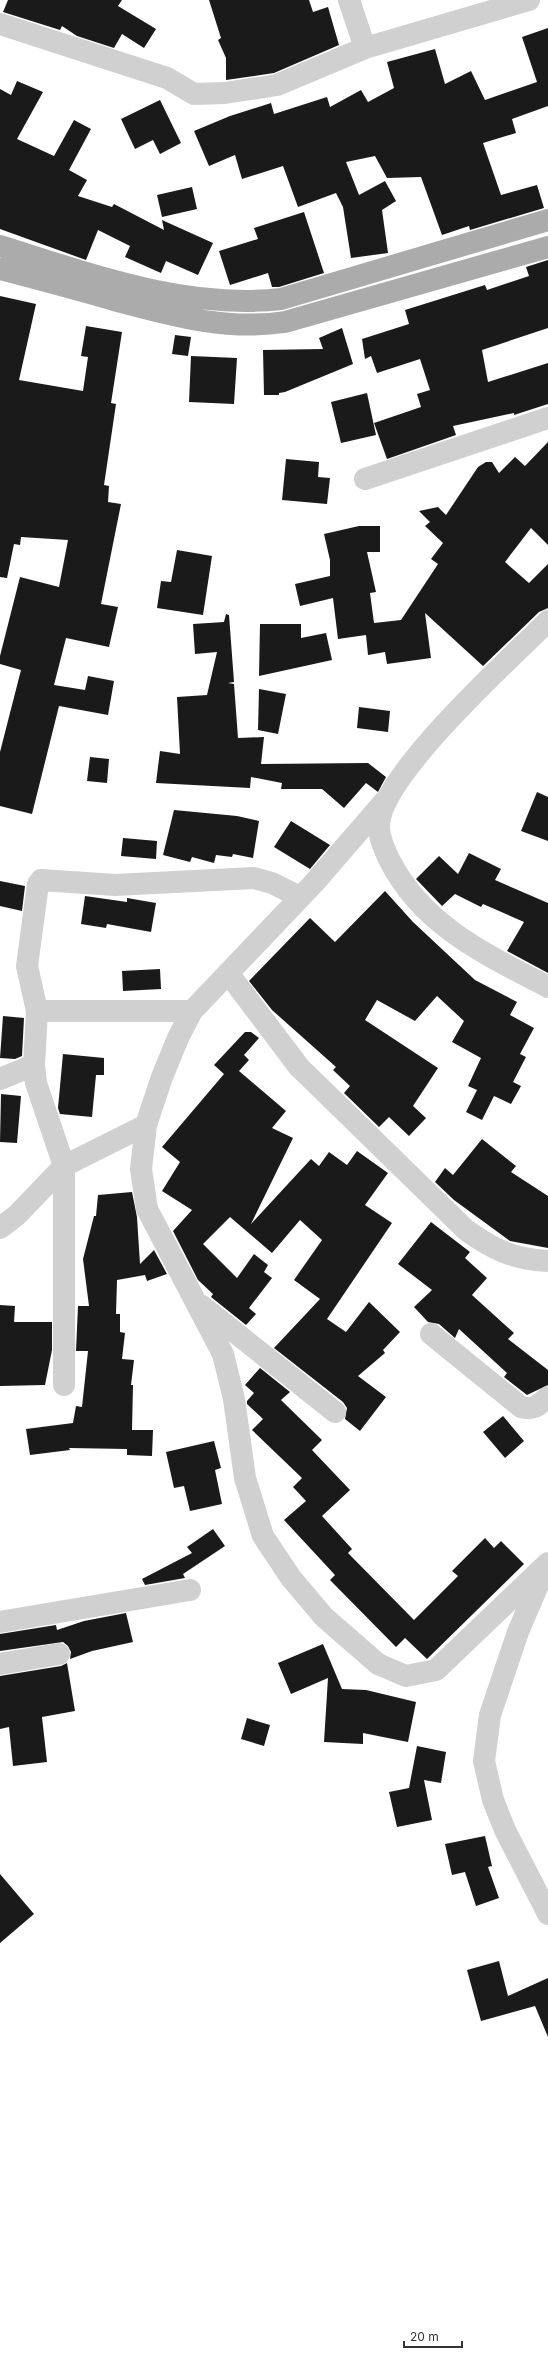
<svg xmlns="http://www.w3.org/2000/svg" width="548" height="2365" font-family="Inter,sans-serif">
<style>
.building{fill:#1a1a1a}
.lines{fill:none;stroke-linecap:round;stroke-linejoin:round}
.minor{stroke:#d0d0d0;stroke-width:22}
.primary{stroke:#ababab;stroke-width:22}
</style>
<rect width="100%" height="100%" fill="#fff"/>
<!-- building -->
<path class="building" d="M8 0H122L118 6 156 29 144 48 122 34 114 48 77 36 62 26 60 30 3 12Z
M209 0H309L313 12 328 7 339 45 274 73 226 80V58L218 40 221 38Z
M548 28V106L512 119 516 133 483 143 501 195 537 185 544 208 470 230 469 226 442 235 421 177 387 178 375 156 346 162 359 195 385 181 396 201 382 210 388 253 351 258 343 207 336 193 298 207 283 166 242 179 235 155 209 166 194 131 230 116 271 103 274 114 327 97 330 107 361 90 368 102 394 88 387 62 435 49 445 84 471 71 485 100 537 82 522 37Z
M17 81 43 92 17 139 54 156 74 120 91 129 69 170 87 180 78 196 112 207 114 204 164 230 162 220 213 243 198 275 166 261 161 273 125 257 130 246 98 230 86 260 0 229V89L11 95Z
M160 100 181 143 160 154 153 140 135 149 121 119Z
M192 187 197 209 162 217 157 195Z
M304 212 324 273 279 287H272L268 273 230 285 219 251 258 239 254 228Z
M548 260V328L482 350 488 382 548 363V404L514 415V413L453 426 456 435 387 459 374 423 421 407 417 394 430 390 420 359 377 373 371 356 365 359 362 339 409 324 405 310 485 285 487 290 529 276 526 267Z
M0 296 36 304 19 380 83 391 88 357 81 356 86 326 122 332 111 403 116 404 104 485 109 486 108 502 121 504 101 604 118 607 109 647 66 638 54 685 85 690 88 676 114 681 108 715 59 706 32 814 0 806V752L21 670 0 664V656L20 577 59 587 68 540 21 537 20 545 14 544 7 578 0 577Z
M342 328 353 364 285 392 279 393V395H264L263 350 323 349 319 338Z
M175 335 191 337 188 356 172 354Z
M191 356 237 358 234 404 189 402Z
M367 393 376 435 341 443 331 402Z
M548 442V545L531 528 505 562 529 583 548 564V608L539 612 483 666 425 613 431 658 387 664 385 652 368 655 366 635 338 639 333 598 300 606 295 584 330 576V560L324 534 359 526H380V552H367L376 592 370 593 374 623 401 620 438 564 431 559 443 543 425 526 430 522 419 511 438 507 446 515 478 467 486 462H492L499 473 515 457 525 466Z
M286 459 319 462 318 477 330 478 327 504 282 500Z
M177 550 212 556 203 615 157 608 161 581 171 582Z
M226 614 229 615 234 682 228 683 234 684 238 738 264 737 261 764 368 763 386 777 378 792 366 783 344 808 322 789H281L282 783 251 777 250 788 156 783 160 751 180 754 177 697 207 695 217 652 195 654 193 624 224 622Z
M260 624H301V638L326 633 332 660 259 676Z
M259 689 286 694 278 734 258 730Z
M359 707 390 711 388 732 357 728Z
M90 757 109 759 107 783 87 781Z
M537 792 548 797V841L521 831Z
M174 810 237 816 259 821 253 858 233 854 232 857 216 855 214 863 192 857 190 862 163 855Z
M291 821 330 845 310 869 274 847Z
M123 838 157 841 156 859 121 856Z
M469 853 501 869 495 880 548 903V973L507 951 524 922 483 904 481 907 455 894 442 906 416 879 439 856 458 874Z
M0 881 25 886 22 911 0 906Z
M385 891 413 922 475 980 517 1002 510 1015 534 1028 520 1054 526 1057 513 1082 521 1086 511 1104 494 1096 482 1120 466 1112 477 1090 468 1086 481 1058 452 1042 464 1021 437 996 415 1021 377 1000 365 1020 438 1068 413 1106 426 1118 409 1136 389 1117 379 1127 344 1093 350 1086 333 1070 336 1067 272 1010 249 981 310 918 335 942Z
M85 896 127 902V898L156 903 151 932 107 924 106 928 81 924Z
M160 969 161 989 123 991 122 971Z
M3 1016 24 1018 22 1056 15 1059 0 1058Z
M245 1032H251L259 1038 244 1055 249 1060 239 1071 286 1111 272 1128 293 1138 251 1224 311 1159 319 1166 329 1152 347 1165 357 1151 388 1173 365 1205 392 1223 327 1319 346 1332 369 1302 400 1332 383 1350 385 1353 358 1376 386 1397 360 1431 345 1419 347 1408 343 1402 274 1348 320 1299 294 1280 322 1240 300 1220 272 1253 230 1217 203 1244 237 1278 254 1254 268 1265 264 1272 272 1278 249 1308 256 1314 246 1325 211 1297 213 1294 198 1280 173 1231 192 1210 162 1191 180 1162 162 1147 224 1074 214 1065Z
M63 1054 104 1058V1075H96L92 1117 60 1114 58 1108Z
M1 1094 21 1096 17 1143 0 1142Z
M482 1139 516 1166 511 1172 548 1196V1248L510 1241 454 1200 435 1182 445 1168 453 1175Z
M132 1192 137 1217 140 1264 154 1250 167 1274 147 1281 145 1275 117 1280 116 1314H120V1332L125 1333 122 1359 134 1360 131 1385H133L132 1430H153L152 1456 127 1455V1449L69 1448 70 1450 30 1455 26 1429 73 1423 76 1406 82 1407 88 1351H76L78 1306H89L83 1259 94 1216H96L98 1195Z
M431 1222 470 1252 465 1258 487 1278 472 1295 514 1333 508 1339 548 1370V1385L527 1395 504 1377 507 1373 459 1329 455 1338 439 1324 428 1322 414 1307 432 1290 398 1264Z
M0 1305 15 1306 14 1322H52V1350L45 1385 0 1386Z
M260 1368 290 1392 281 1400 322 1440 312 1450 350 1490 322 1516 352 1549 348 1553 414 1620 458 1576 452 1571 485 1538 494 1548 501 1541 524 1564 427 1659 405 1638 396 1647 330 1580 335 1575 284 1520 306 1501 293 1487 302 1478 252 1430 263 1419 247 1404V1401L254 1393 245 1385Z
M503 1416 524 1441 505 1458 483 1432Z
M214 1441 221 1468 215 1470 222 1504 190 1511 184 1486 174 1488 166 1452Z
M213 1529 225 1546 183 1574 185 1578 145 1585 142 1579 192 1553 187 1547Z
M126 1613 133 1642 92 1651 70 1659 71 1652 68 1646 63 1642 0 1651V1634L56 1625 57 1630 84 1621Z
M323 1644 342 1689 366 1690 416 1702 408 1742 363 1733V1744L324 1742 328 1678 291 1694 278 1663Z
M67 1663 75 1711 42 1717 47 1762 13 1766 9 1727 0 1729V1676L61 1666Z
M247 1718 270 1725 264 1746 241 1739Z
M417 1746 446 1752 441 1783 424 1780 432 1820 397 1827 389 1792 409 1788Z
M485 1836 492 1866 488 1867 499 1898 476 1906 465 1872 452 1875 445 1844Z
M0 1874 34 1914 0 1943Z
M499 1961 508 1996 548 1978V2037L535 2006 481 2021 467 1970Z"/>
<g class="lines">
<!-- minor -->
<path class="minor" d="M349 0 365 48
M0 24 167 78 194 94 225 93 277 85 365 48 529 0
M365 479 548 418
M548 621C509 660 383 773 379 824 378 835 385 851 390 861 423 926 487 955 548 987
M384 802 314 883 192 1011 178 1038 162 1077 146 1125 141 1169 147 1209 223 1354 234 1399 245 1478 263 1536 291 1578 324 1617 378 1664 406 1676 436 1670 548 1563
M228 973 299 1067 466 1230C494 1250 513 1259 548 1261
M37 1011 27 966 38 884 41 880 115 885 254 878 272 883 300 897
M0 1079 34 1065
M0 1228 17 1215 64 1166 146 1125
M202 1306 335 1412
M431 1334 521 1407C534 1411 539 1405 548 1397
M64 1385V1166L36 1083 34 1065 37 1011H192
M543 1573 518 1632 490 1715 484 1761 493 1800 505 1830 548 1914
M0 1622 190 1590
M0 1664 59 1654"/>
<!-- primary -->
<path class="primary" d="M0 246C90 274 186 310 281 299L548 220
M0 269C38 279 76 289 114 300 171 315 226 331 285 322L548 247"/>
</g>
<!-- scale -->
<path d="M404 2341v6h58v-6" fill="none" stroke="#333333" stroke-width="2"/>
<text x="410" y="2341" font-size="12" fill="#333333" stroke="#ffffff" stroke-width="3" paint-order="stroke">20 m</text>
</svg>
